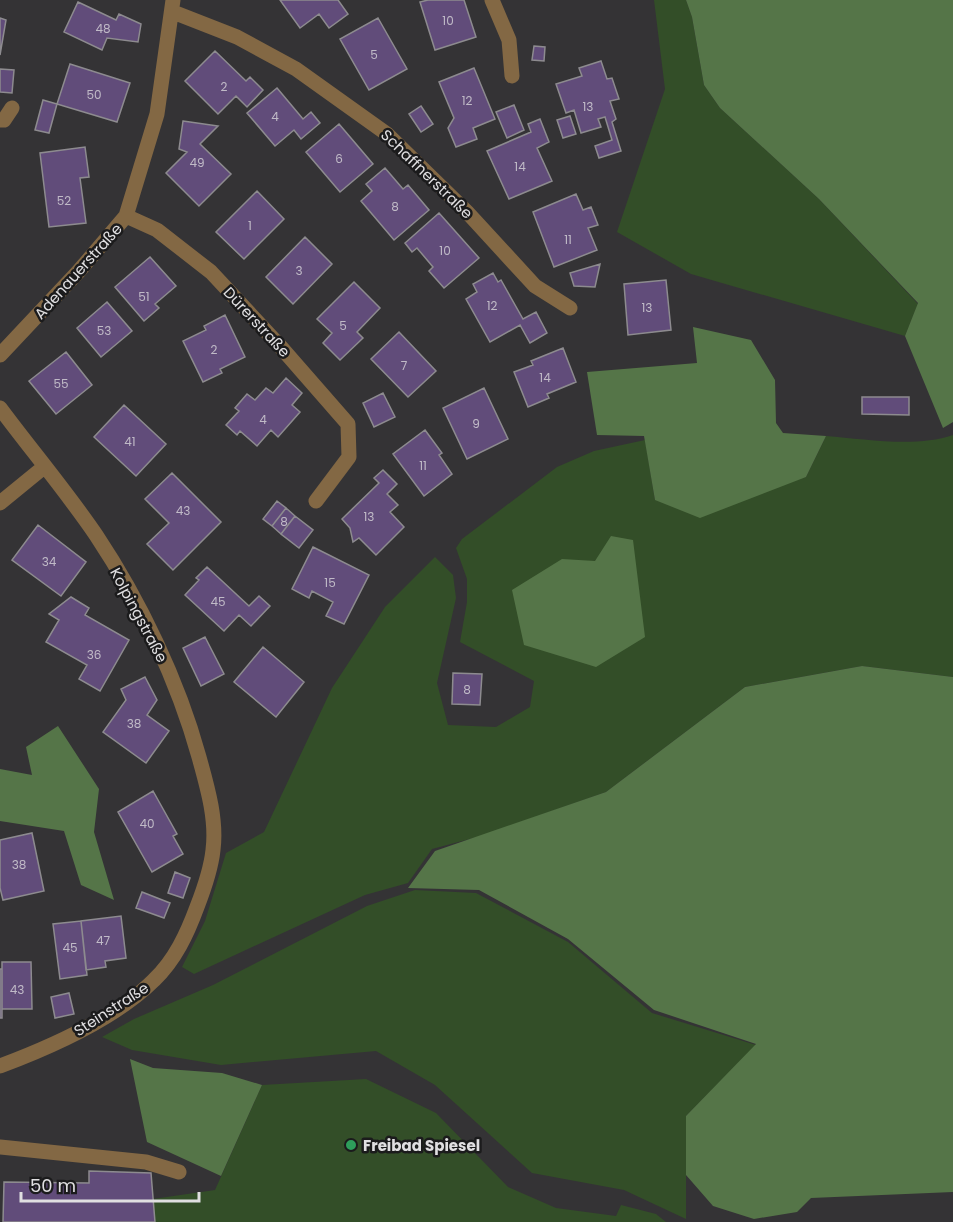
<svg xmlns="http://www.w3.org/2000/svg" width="953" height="1222" font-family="Poppins,sans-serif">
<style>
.green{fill:#334e28}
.forest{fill:#557548}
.building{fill:#614c7a;stroke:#8d8b8f;stroke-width:1.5}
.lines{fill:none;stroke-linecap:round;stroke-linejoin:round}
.minor{stroke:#836844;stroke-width:15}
.leisure-dot{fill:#2e9e5b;stroke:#1b1b1c;stroke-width:2}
.labels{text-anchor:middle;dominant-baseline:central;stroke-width:5;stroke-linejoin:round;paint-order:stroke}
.number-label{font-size:12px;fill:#c0bac7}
.street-label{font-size:15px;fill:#e0dfe1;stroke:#1b1b1c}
.poi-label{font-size:15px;font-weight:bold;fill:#e0dfe1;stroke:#1b1b1c;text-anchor:start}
</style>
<rect width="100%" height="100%" fill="#343335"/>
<!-- green -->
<path class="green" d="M654 0H686L692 17 704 85 720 108 819 199 918 304 905 336 691 274 617 232 665 89Z
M953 435V677L862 666 745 687 606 792 481 836 432 849 408 883 365 895 194 974 182 967 205 921 226 853 264 832 332 688 385 607 435 557 453 575 456 598 437 683 448 725 496 727 530 707 534 681 460 642 467 602V579L456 548 462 539 557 467 594 451 645 440 655 500 806 477 826 436C865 439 916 448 953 435Z
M415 890 476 893 568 942 652 1013 756 1045 686 1116V1219L624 1190 532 1173 435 1085 376 1051 221 1065 132 1050 102 1037 134 1019 213 985 367 906Z
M366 1079 436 1113 508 1187 556 1208 616 1216 621 1205 656 1214 666 1222H155L153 1199 215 1190 262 1085Z"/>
<!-- forest -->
<path class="forest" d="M686 0H953V422L943 428 905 336 918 303 819 199 720 108 704 85 692 17Z
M693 327 751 340 775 380 776 423 783 433 826 436 806 477 700 518 655 500 644 436 597 435 587 372 697 363Z
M611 536 633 540 645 637 596 667 524 645 512 590 562 559 595 561Z
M862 666 953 677V1192L811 1198 797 1212 754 1219 713 1206 686 1175V1116L756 1044 654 1010 568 939 479 890 408 888 435 851 606 792 745 687Z
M58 726 99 789 94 832 114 900 81 885 64 831 0 821V769L32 775 26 747Z
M130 1059 153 1068 222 1073 262 1085 221 1176 147 1142Z"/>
<!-- building -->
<path class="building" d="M280 0H338L348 14 329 28 319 14 300 28Z
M428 0H464L476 37 435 50 420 2Z
M78 2 116 20 119 14 141 24 138 42 107 38 102 50 64 32Z
M0 18 6 20 0 55Z
M378 18 407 69 369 90 340 39Z
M534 46 545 47 544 61 532 60Z
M215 51 246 81 250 77 263 90 247 107 236 96 218 114 185 81Z
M601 61 607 79 612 78 619 99 610 101 616 119 612 122 621 151 599 158 595 146 612 140 605 117 598 119 601 127 581 133 574 110 566 113 556 84 582 76 579 68Z
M70 64 130 83 117 122 57 104Z
M474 68 495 119 473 128 477 139 456 147 448 128 454 118 439 82Z
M0 69 14 70 12 93 0 92Z
M277 88 303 119 311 112 320 123 301 139 294 130 275 146 247 113Z
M43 100 57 104 49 133 35 130Z
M514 105 524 130 507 138 496 112Z
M421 106 433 124 421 132 409 114Z
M570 116 576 134 563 138 557 120Z
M540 119 549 142 537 148 552 181 509 199 487 151 531 132 528 124Z
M183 121 218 126 200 144 231 174 199 206 166 173 187 152 179 149Z
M339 124 373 164 340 192 306 152Z
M85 147 89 177 80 178 86 223 49 227 40 153Z
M385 168 403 189 408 185 429 210 394 240 361 201 372 191 366 184Z
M257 191 284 219 244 259 216 232Z
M576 194 583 210 591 207 598 225 588 228 597 250 554 267 533 212Z
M439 213 479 258 444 288 429 271 433 267 417 248 412 252 405 243Z
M305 237 332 264 293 304 266 277Z
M150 257 176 286 155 304 159 308 144 321 115 287Z
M600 264 595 287 574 286 570 273Z
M493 273 498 282 501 280 523 319 536 312 547 333 530 343 520 325 490 342 466 299 477 292 473 284Z
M666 280 671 330 628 335 624 284Z
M354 282 380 308 357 332 363 338 340 360 323 343 332 333 317 319Z
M107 302 132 331 101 357 77 328Z
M225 315 245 357 220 369 222 373 203 382 183 341 206 330 204 326Z
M399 332 436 371 408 397 371 359Z
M563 348 576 382 547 394 549 398 528 407 514 372 533 365 531 361Z
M66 352 92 385 56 414 29 381Z
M286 378 302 393 292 405 300 412 278 437 271 430 257 446 240 431 237 435 226 425 239 411 235 408 247 394 255 400 266 388 273 393Z
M484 388 508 439 467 459 443 408Z
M383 393 395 417 374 427 363 403Z
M862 397H909V415L862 414Z
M124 405 166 444 136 476 94 437Z
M425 430 442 453 439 455 452 474 424 496 393 454Z
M383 470 397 484 387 494 398 505 390 512 404 527 376 555 359 538 353 542 350 528 342 519 379 483 374 478Z
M172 473 221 522 173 570 147 544 169 523 145 499Z
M277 501 286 508 272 526 263 519Z
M286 508 295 516 281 534 272 526Z
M295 516 313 530 299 548 281 534Z
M38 525 86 562 61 596 12 560Z
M313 547 369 575 344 624 326 616 333 602 312 591 309 598 292 589Z
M207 567 249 606 259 596 270 606 251 626 239 615 224 631 185 595 199 580 196 578Z
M71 597 89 608 85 615 129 640 100 691 79 679 87 665 46 642 59 620 49 614Z
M205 637 224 674 201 686 183 648Z
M263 647 304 682 276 717 234 682Z
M453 673 482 674 480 705 452 704Z
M145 677 157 700 147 715 169 731 146 763 103 732 126 700 121 689Z
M153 791 177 834 173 836 183 854 152 872 118 812Z
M32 833 44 891 3 900 0 888V840Z
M175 872 190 878 183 898 168 893Z
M142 892 170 903 164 918 136 908Z
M121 916 126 958 105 961 106 967 86 970 81 921Z
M81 921 87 975 60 979 53 924Z
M2 962H31L32 1009H2Z
M0 969H2V1018H0Z
M69 993 74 1014 55 1018 51 997Z
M89 1171 151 1173 155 1222H3L4 1182 89 1183Z"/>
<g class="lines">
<!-- minor -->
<path class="minor" d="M492 0 509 40 512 76
M173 12 237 37 296 69 387 134 467 212 535 286 570 308
M0 120H4L12 108
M126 216 157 230 211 272 279 345 348 424 349 457 316 501
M0 355 78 272 126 216 157 114 173 0
M0 408C32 451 66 491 96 535 140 601 178 681 199 757 207 786 217 819 213 850 211 869 204 889 197 907 187 934 175 960 154 980 115 1019 51 1047 0 1066
M0 503 44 467
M0 1147 146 1162 179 1172"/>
</g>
<!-- markers -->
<circle class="leisure-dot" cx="351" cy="1145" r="6"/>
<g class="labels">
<!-- number labels -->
<g class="number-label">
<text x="448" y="20">10</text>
<text x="103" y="28">48</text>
<text x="374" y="54">5</text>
<text x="224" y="86">2</text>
<text x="94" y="94">50</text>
<text x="467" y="100">12</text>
<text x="588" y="106">13</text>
<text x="275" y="116">4</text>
<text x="339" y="158">6</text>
<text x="197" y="162">49</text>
<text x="520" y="166">14</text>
<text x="64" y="200">52</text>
<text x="395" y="206">8</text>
<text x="250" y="225">1</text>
<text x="568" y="239">11</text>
<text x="445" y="250">10</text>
<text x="299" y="270">3</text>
<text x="144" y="296">51</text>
<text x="492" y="305">12</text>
<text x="647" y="307">13</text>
<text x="343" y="325">5</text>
<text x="104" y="330">53</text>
<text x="214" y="349">2</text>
<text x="404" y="365">7</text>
<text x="545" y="377">14</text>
<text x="61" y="383">55</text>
<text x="263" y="419">4</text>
<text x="476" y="423">9</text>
<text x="130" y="441">41</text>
<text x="423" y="465">11</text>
<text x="183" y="510">43</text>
<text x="369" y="516">13</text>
<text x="284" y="521">8</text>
<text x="49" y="561">34</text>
<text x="330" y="582">15</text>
<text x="218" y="601">45</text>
<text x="94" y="654">36</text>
<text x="467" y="689">8</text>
<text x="134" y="723">38</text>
<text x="147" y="823">40</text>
<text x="19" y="864">38</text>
<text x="103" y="940">47</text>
<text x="70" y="947">45</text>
<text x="17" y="989">43</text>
</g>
<!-- street labels -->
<g class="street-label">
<text transform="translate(427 174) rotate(44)">Schaffnerstraße</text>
<text transform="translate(78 271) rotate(-48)">Adenauerstraße</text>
<text transform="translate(257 322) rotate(47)">Dürerstraße</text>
<text transform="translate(139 615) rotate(62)">Kolpingstraße</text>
<text transform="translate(111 1009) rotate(-33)">Steinstraße</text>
</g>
<!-- poi labels -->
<g class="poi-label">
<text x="363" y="1145">Freibad Spiesel</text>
</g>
</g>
<!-- scale -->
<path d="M21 1192v9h178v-9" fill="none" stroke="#e0dfe1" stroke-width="3"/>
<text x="30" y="1192" font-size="18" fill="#e0dfe1" stroke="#1b1b1c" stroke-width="4.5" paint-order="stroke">50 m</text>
</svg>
